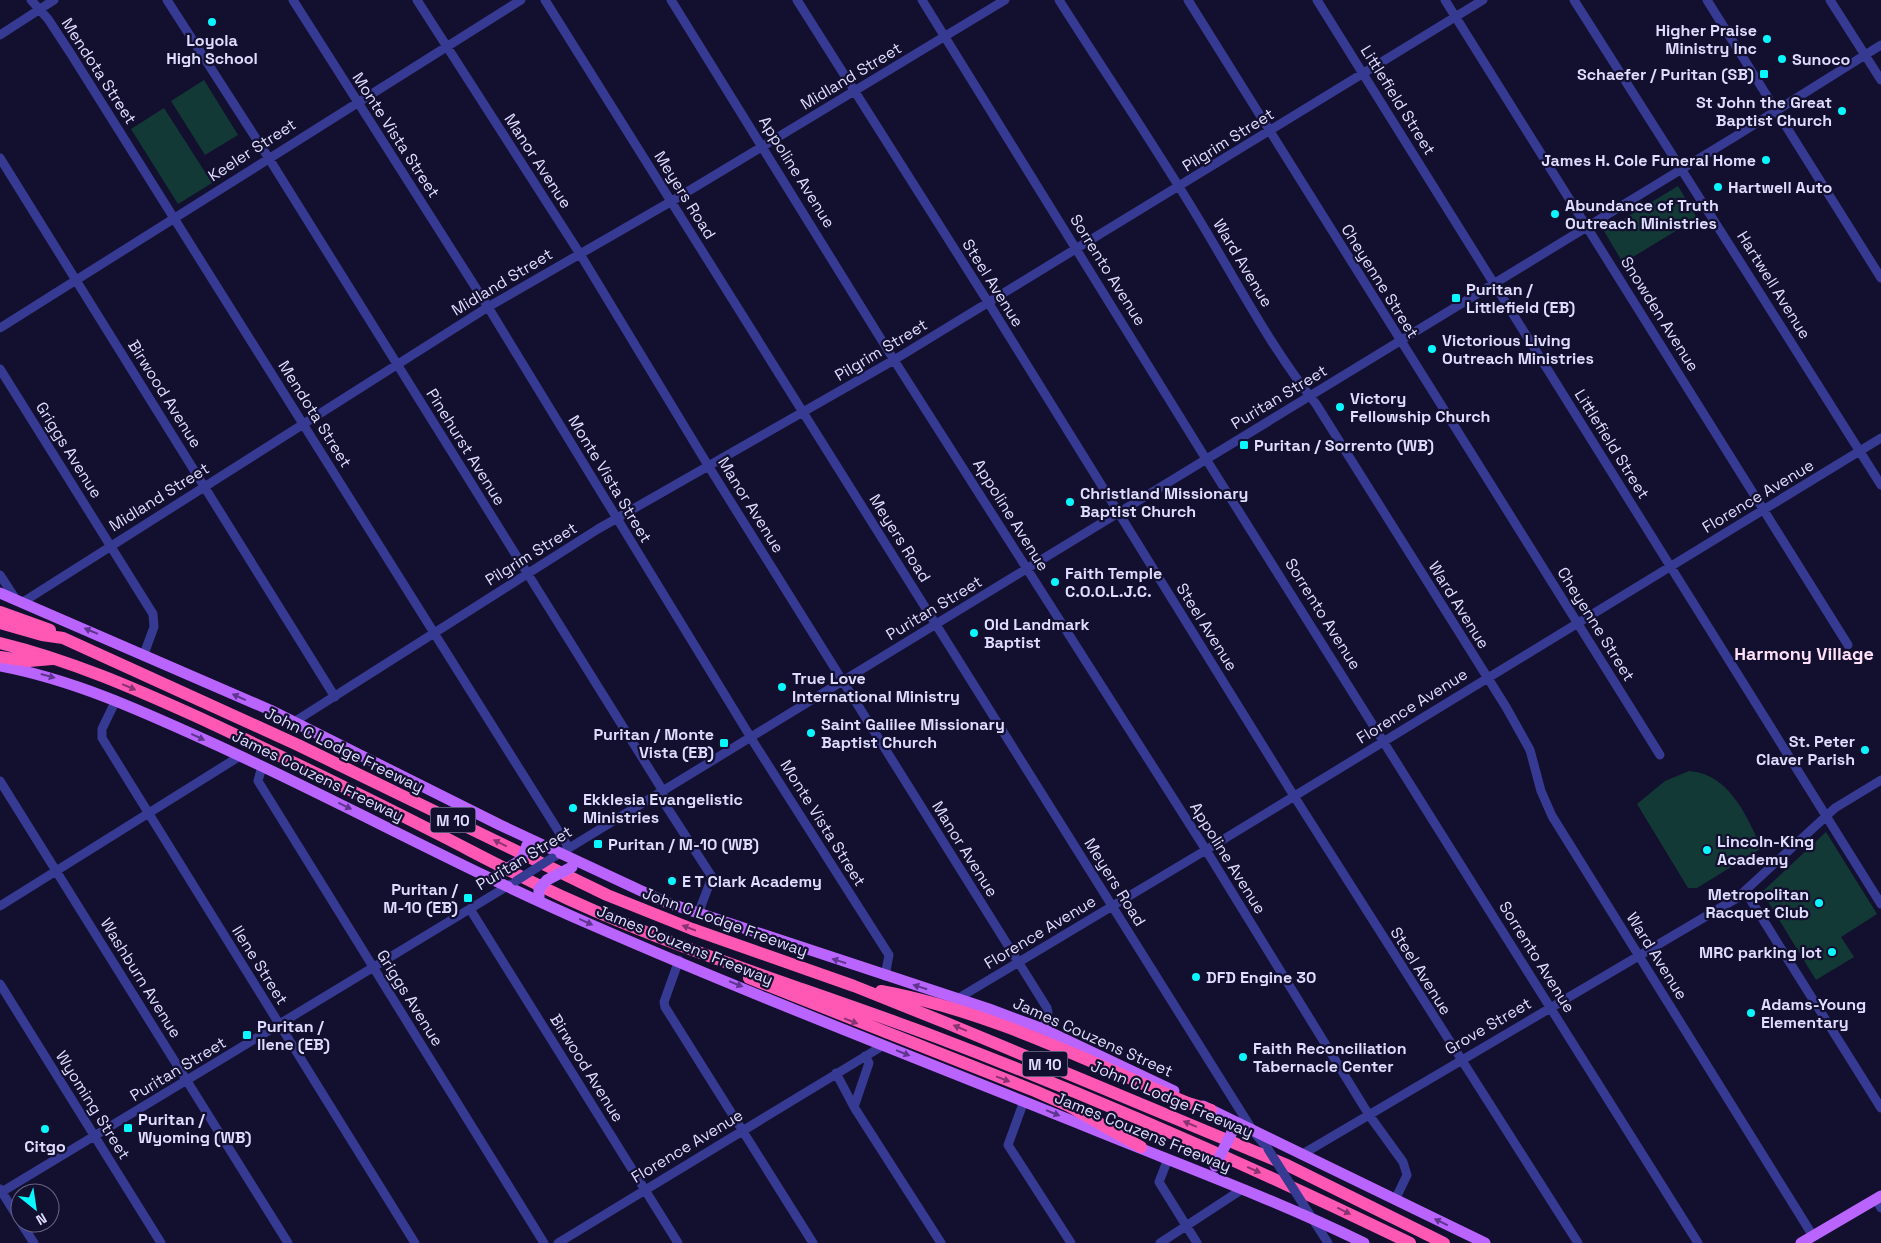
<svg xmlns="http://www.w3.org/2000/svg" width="1881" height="1243" font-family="'Space Grotesk',sans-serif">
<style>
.green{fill:#123935}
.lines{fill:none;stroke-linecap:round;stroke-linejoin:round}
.minor{stroke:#373a92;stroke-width:9}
.major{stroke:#ba64ff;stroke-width:11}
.highway{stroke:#ff58b4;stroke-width:12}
.minor-bridge{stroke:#373a92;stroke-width:9}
.major-bridge{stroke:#ba64ff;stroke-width:11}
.oneway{fill:#5e368d}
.oneway2{fill:#893472}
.poi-dot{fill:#09f8ff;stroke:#13102f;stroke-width:2}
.labels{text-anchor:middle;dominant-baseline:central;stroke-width:4.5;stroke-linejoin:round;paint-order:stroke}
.shield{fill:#13102f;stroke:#a2a0c1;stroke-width:1}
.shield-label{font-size:15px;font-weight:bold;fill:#dfddff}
.poi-label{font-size:16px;font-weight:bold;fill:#dfddff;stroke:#13102f;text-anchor:start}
.street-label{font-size:16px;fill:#dfddff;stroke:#13102f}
.neighbourhood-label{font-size:18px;font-weight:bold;fill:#ffdff6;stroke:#13102f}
</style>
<rect width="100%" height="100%" fill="#13102f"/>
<!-- green -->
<path class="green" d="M204 80 238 135 205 155 171 101Z
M164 108 212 183 178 204 131 129Z
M1678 186 1697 218 1623 263 1604 231Z
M1689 771C1730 774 1746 816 1762 848L1697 888H1688L1637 804 1665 781Z
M1826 832 1877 914 1841 937 1854 957 1816 980 1762 892Z"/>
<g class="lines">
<!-- minor -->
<path class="minor" d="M31 0 48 19 71 54 569 848
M167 0 268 157 663 791V801L712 877 698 914
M293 0 488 307 756 746 889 955 885 976
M417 0 580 254 709 467 1047 1008 1048 1013 1043 1029
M545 0 1253 1131 1268 1149
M671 0 894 360 1206 850 1369 1115 1403 1162 1407 1175 1395 1200
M797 0 988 302 1294 796 1578 1243
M922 0 1206 459 1698 1243
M1059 0C1106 74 1155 146 1200 221 1237 282 1271 348 1316 404L1506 707 1530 750 1541 791 1552 816 1813 1236
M1188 0 1660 755
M1317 0 1881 904
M1445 0 1848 645
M1574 0C1677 162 1779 323 1881 485
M1707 0 1881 278
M1830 0 1881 80
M0 35 54 0
M0 158 335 697
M0 328 521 0
M0 369 153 614 154 627 144 654
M0 575 15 598
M23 602 488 307 672 201 1005 0
M116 700 102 729V738L415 1243
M294 722 598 529 894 360 1483 0
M262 766 258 781 544 1243
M0 781 288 1243
M556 856 1736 136 1881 45
M1745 891 1881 1108
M0 906 240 756
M470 909 678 1243
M679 960 664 1002 665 1007 813 1243
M0 984 161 1243
M957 999 1206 850 1881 438
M836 1073 854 1107 941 1243
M1024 1101 1008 1145 1071 1243
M854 1107 869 1063 865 1056
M1301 1155 1737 898 1835 808 1881 780
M1168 1159 1159 1182 1197 1243
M0 1189 20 1221
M0 1193 511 884
M1876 1199 1881 1208
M1303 1204 1328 1243
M21 1223 34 1243
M558 1243 884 1045
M1160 1243 1241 1190"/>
<!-- major -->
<path class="major" d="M0 593 270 710 500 825 665 902 989 1009 1043 1029 1174 1091
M0 666C79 681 150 715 223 748 347 805 467 871 592 925 752 995 914 1057 1075 1122 1172 1162 1270 1197 1364 1243
M1203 1106 1485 1243
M1801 1243 1881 1196"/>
<!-- highway -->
<path class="highway" d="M0 612 50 630
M0 623 42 635 63 638 298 745 607 895 692 929 854 986 949 1024 1287 1165 1444 1243
M0 643C70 660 136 689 202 719 283 757 364 796 444 837 485 858 526 880 568 899 688 954 814 991 936 1037 1097 1098 1255 1168 1410 1243
M0 657 29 661 52 659
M749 978 1035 1091 1069 1106 1141 1147
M881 991C989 1011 1087 1061 1188 1103L1211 1110"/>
<!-- minor-bridge -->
<path class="minor-bridge" d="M516 881 552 858
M1268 1149 1303 1204"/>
<!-- major-bridge -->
<path class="major-bridge" d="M496 876 522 859 527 845
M539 897V889L547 880 572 867
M1215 1166 1233 1130"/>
</g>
<!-- one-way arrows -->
<defs><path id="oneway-solid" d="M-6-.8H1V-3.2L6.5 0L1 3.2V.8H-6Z" transform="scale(1.25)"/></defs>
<g class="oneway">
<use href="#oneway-solid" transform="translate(91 631) rotate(-157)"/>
<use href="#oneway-solid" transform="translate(48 676) rotate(15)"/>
<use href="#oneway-solid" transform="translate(239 697) rotate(-156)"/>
<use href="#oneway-solid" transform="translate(198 737) rotate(25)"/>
<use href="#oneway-solid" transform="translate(345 806) rotate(26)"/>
<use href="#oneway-solid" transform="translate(586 922) rotate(24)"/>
<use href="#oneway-solid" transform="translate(839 961) rotate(-162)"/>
<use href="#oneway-solid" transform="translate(736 984) rotate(22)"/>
<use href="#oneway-solid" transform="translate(920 987) rotate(-162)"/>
<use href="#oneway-solid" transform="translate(903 1053) rotate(22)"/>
<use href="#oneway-solid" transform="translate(1053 1113) rotate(22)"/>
<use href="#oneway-solid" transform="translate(1441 1222) rotate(-154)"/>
</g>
<g class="oneway2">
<use href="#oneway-solid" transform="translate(129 687) rotate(23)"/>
<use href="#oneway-solid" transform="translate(500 843) rotate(-154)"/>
<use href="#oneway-solid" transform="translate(689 928) rotate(-159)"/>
<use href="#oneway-solid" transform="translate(851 1021) rotate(21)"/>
<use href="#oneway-solid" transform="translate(960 1028) rotate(-157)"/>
<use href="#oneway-solid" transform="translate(1003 1079) rotate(21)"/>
<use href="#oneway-solid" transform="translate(1190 1124) rotate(-157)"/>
<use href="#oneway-solid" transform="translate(1254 1170) rotate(24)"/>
<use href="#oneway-solid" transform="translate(1344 1211) rotate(26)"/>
</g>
<!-- markers -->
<g class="poi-dot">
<circle cx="212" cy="22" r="5"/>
<circle cx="1767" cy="39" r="5"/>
<circle cx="1782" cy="59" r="5"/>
<rect x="1759" y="69" width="10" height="10" rx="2.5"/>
<circle cx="1842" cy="111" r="5"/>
<circle cx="1766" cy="160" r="5"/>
<circle cx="1718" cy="187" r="5"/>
<circle cx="1555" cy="214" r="5"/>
<rect x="1451" y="293" width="10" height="10" rx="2.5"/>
<circle cx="1432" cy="349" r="5"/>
<circle cx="1340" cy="407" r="5"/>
<rect x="1239" y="440" width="10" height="10" rx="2.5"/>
<circle cx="1070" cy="502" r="5"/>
<circle cx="1055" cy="582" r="5"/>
<circle cx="974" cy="633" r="5"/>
<circle cx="782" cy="687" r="5"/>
<circle cx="811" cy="733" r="5"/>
<rect x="719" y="738" width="10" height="10" rx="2.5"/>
<circle cx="1865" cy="750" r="5"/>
<circle cx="573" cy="808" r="5"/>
<rect x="593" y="839" width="10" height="10" rx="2.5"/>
<circle cx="1707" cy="850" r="5"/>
<circle cx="672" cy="881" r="5"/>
<rect x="463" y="893" width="10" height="10" rx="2.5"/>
<circle cx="1819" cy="903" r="5"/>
<circle cx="1832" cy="952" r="5"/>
<circle cx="1196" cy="977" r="5"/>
<circle cx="1751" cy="1013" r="5"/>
<rect x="242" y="1030" width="10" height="10" rx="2.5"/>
<circle cx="1243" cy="1057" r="5"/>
<rect x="123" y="1123" width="10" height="10" rx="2.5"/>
<circle cx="45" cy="1129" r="5"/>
</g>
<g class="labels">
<!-- shield labels -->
<g class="shield">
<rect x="430.5" y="807.5" width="45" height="25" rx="4"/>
<rect x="1022.5" y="1051.5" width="45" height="25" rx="4"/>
</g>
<g class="shield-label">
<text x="453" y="820">M 10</text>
<text x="1045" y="1064">M 10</text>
</g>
<!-- poi labels -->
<g class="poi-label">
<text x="1757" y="30" text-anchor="end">Higher Praise<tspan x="1757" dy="18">Ministry Inc</tspan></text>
<text x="212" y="40" text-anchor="middle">Loyola<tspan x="212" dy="18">High School</tspan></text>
<text x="1792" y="59">Sunoco</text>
<text x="1754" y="74" text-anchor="end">Schaefer / Puritan (SB)</text>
<text x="1832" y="102" text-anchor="end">St John the Great<tspan x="1832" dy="18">Baptist Church</tspan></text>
<text x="1756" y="160" text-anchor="end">James H. Cole Funeral Home</text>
<text x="1728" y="187">Hartwell Auto</text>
<text x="1565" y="205">Abundance of Truth<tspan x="1565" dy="18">Outreach Ministries</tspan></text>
<text x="1466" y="289">Puritan /<tspan x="1466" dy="18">Littlefield (EB)</tspan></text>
<text x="1442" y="340">Victorious Living<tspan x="1442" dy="18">Outreach Ministries</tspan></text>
<text x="1350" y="398">Victory<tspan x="1350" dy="18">Fellowship Church</tspan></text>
<text x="1254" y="445">Puritan / Sorrento (WB)</text>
<text x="1080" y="493">Christland Missionary<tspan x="1080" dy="18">Baptist Church</tspan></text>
<text x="1065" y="573">Faith Temple<tspan x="1065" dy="18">C.O.O.L.J.C.</tspan></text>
<text x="984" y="624">Old Landmark<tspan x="984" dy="18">Baptist</tspan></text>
<text x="792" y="678">True Love<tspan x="792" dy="18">International Ministry</tspan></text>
<text x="821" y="724">Saint Galilee Missionary<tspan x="821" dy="18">Baptist Church</tspan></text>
<text x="714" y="734" text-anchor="end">Puritan / Monte<tspan x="714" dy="18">Vista (EB)</tspan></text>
<text x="1855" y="741" text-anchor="end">St. Peter<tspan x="1855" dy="18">Claver Parish</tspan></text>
<text x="583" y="799">Ekklesia Evangelistic<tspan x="583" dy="18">Ministries</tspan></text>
<text x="1717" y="841">Lincoln-King<tspan x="1717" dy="18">Academy</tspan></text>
<text x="608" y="844">Puritan / M-10 (WB)</text>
<text x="682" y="881">E T Clark Academy</text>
<text x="458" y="889" text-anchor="end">Puritan /<tspan x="458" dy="18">M-10 (EB)</tspan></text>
<text x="1809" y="894" text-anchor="end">Metropolitan<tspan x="1809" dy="18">Racquet Club</tspan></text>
<text x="1822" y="952" text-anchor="end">MRC parking lot</text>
<text x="1206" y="977">DFD Engine 30</text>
<text x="1761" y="1004">Adams-Young<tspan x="1761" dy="18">Elementary</tspan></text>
<text x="257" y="1026">Puritan /<tspan x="257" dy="18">Ilene (EB)</tspan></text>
<text x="1253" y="1048">Faith Reconciliation<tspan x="1253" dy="18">Tabernacle Center</tspan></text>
<text x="138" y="1119">Puritan /<tspan x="138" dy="18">Wyoming (WB)</tspan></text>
<text x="45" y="1146" text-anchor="middle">Citgo</text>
</g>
<!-- street labels -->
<g class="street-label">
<text transform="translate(99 71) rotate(57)">Mendota Street</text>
<text transform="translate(851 76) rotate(-31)">Midland Street</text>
<text transform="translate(1398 100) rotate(58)">Littlefield Street</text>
<text transform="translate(396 135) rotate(57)">Monte Vista Street</text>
<text transform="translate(1228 140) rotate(-32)">Pilgrim Street</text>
<text transform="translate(252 150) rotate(-33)">Keeler Street</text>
<text transform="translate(538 161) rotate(57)">Manor Avenue</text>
<text transform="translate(797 172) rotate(58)">Appoline Avenue</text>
<text transform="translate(685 195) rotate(58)">Meyers Road</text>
<text transform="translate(1243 263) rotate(59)">Ward Avenue</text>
<text transform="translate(1108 270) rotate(58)">Sorrento Avenue</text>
<text transform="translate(1380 281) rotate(58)">Cheyenne Street</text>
<text transform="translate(502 282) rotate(-31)">Midland Street</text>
<text transform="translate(993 283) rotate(58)">Steel Avenue</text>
<text transform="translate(1774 285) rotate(58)">Hartwell Avenue</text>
<text transform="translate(1660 314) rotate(58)">Snowden Avenue</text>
<text transform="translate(881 350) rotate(-31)">Pilgrim Street</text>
<text transform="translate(165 394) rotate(58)">Birwood Avenue</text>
<text transform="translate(1279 397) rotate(-31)">Puritan Street</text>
<text transform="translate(315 414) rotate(58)">Mendota Street</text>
<text transform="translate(1612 444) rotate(58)">Littlefield Street</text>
<text transform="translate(466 447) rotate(58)">Pinehurst Avenue</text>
<text transform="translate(69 450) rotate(58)">Griggs Avenue</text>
<text transform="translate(610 479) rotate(59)">Monte Vista Street</text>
<text transform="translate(1758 496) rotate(-31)">Florence Avenue</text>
<text transform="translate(159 497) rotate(-32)">Midland Street</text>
<text transform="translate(751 505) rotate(58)">Manor Avenue</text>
<text transform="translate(1011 515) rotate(58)">Appoline Avenue</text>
<text transform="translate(900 538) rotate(58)">Meyers Road</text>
<text transform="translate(531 554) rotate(-32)">Pilgrim Street</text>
<text transform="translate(1459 605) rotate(58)">Ward Avenue</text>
<text transform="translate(934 608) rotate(-31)">Puritan Street</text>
<text transform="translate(1323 614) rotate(58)">Sorrento Avenue</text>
<text transform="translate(1596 624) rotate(58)">Cheyenne Street</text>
<text transform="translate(1207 627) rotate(58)">Steel Avenue</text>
<text transform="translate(1412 706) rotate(-32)">Florence Avenue</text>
<text transform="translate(344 750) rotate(26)">John C Lodge Freeway</text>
<text transform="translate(318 776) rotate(26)">James Couzens Freeway</text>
<text transform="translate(823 823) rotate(58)">Monte Vista Street</text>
<text transform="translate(965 849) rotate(58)">Manor Avenue</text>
<text transform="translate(524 858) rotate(-31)">Puritan Street</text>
<text transform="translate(1228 858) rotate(58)">Appoline Avenue</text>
<text transform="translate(1115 882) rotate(58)">Meyers Road</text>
<text transform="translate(725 922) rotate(20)">John C Lodge Freeway</text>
<text transform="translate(1040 932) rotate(-31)">Florence Avenue</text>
<text transform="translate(685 945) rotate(22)">James Couzens Freeway</text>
<text transform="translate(1657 956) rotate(58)">Ward Avenue</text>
<text transform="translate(1537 957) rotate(58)">Sorrento Avenue</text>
<text transform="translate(260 965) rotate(58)">Ilene Street</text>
<text transform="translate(1421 971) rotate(58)">Steel Avenue</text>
<text transform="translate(141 978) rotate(58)">Washburn Avenue</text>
<text transform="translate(410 998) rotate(58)">Griggs Avenue</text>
<text transform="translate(1488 1026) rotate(-30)">Grove Street</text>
<text transform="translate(1093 1037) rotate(24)">James Couzens Street</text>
<text transform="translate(587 1068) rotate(58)">Birwood Avenue</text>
<text transform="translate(178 1069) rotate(-31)">Puritan Street</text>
<text transform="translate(1172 1099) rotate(23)">John C Lodge Freeway</text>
<text transform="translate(93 1105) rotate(58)">Wyoming Street</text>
<text transform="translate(1143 1132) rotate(22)">James Couzens Freeway</text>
<text transform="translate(687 1146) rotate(-31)">Florence Avenue</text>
</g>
<!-- neighbourhood labels -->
<g class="neighbourhood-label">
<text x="1804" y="653">Harmony Village</text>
</g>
</g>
<!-- north arrow -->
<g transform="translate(35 1208) rotate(150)"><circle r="24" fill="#13102f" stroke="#656282"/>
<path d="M0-4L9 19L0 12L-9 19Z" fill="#09f8ff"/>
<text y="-8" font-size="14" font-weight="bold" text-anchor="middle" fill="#dfddff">N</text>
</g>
</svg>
